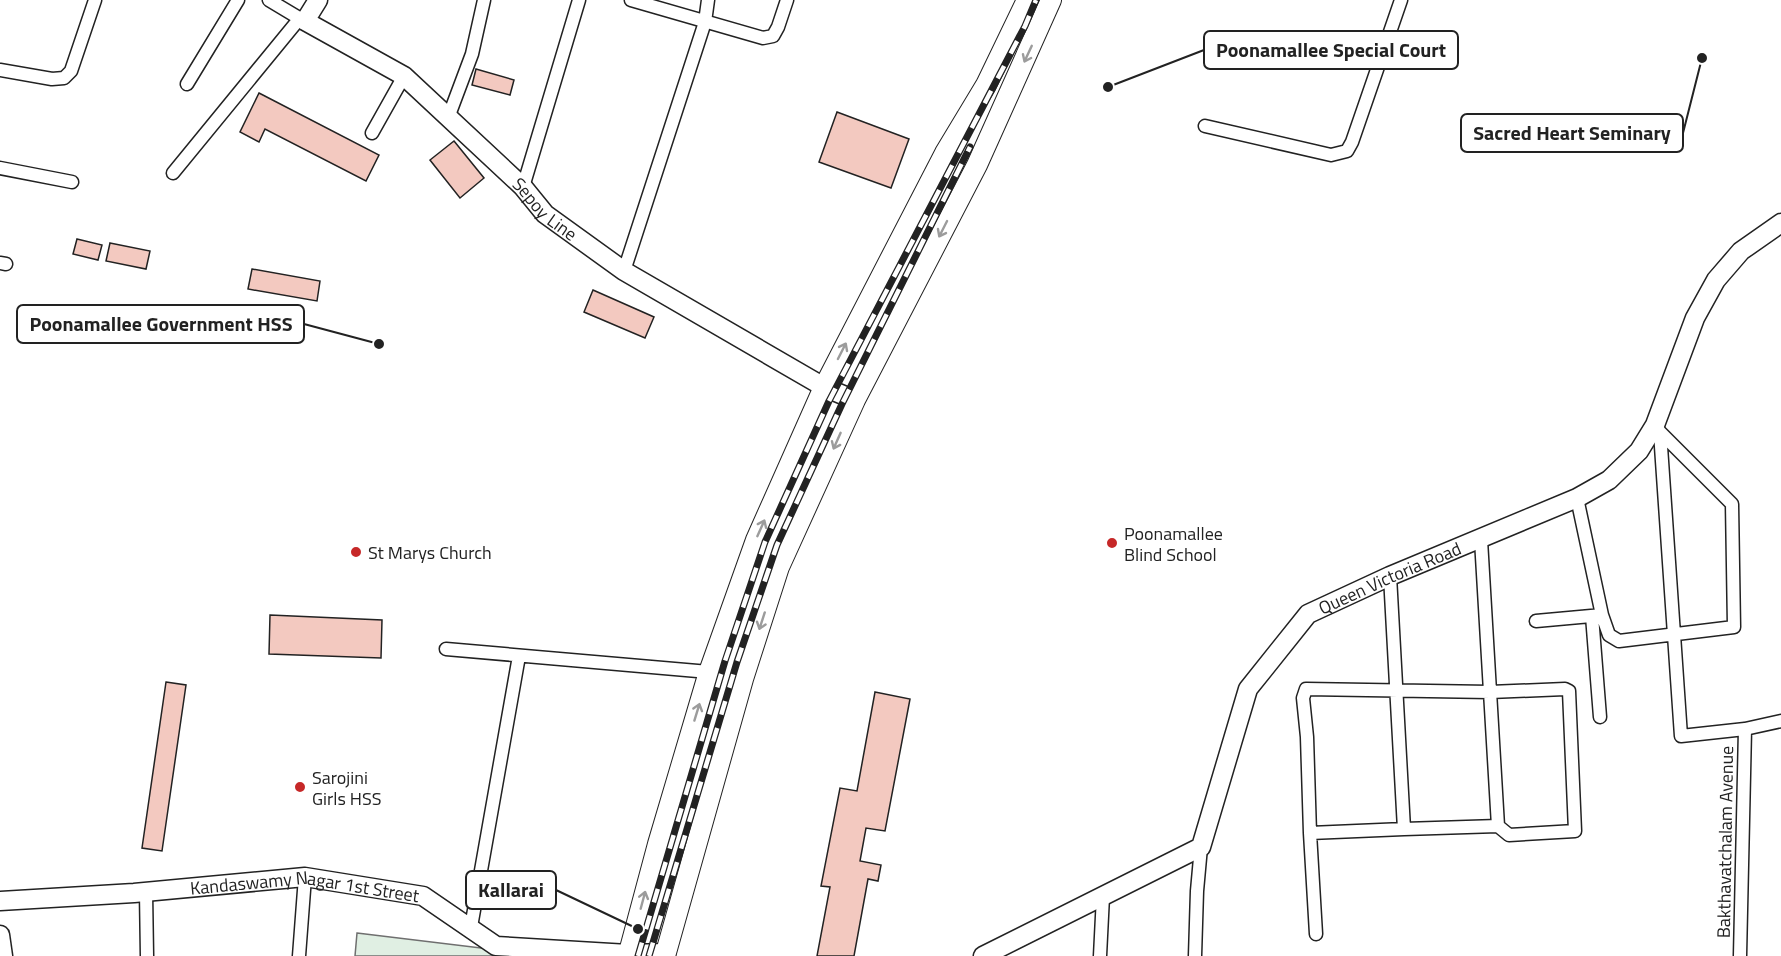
<svg xmlns="http://www.w3.org/2000/svg" width="1781" height="956" font-family="'Titillium Web',sans-serif">
<style>
.green{fill:#e0efe3;stroke:#6f6f6f;stroke-width:1.5}
.building{fill:#f3c9c0;stroke:#222;stroke-width:1.5}
.lines{fill:none;stroke-linecap:round;stroke-linejoin:round}
.street-casing{stroke:#222;stroke-width:15}
.secondary-casing{stroke:#222;stroke-width:21}
.primary-casing{stroke:#222;stroke-width:22}
.street{stroke:#fff;stroke-width:12}
.secondary{stroke:#fff;stroke-width:18}
.primary{stroke:#fff;stroke-width:20}
.rail-casing{stroke:#222;stroke-width:7}
.rail{stroke:#fff;stroke-width:4.5;stroke-dasharray:14;stroke-linecap:butt}
.oneway{stroke:#9c9c9c}
.poi-dot{fill:#c62828;stroke:#fff;stroke-width:2}
.labels{text-anchor:middle;dominant-baseline:central;stroke-width:4.5;stroke-linejoin:round;paint-order:stroke}
.street-label{font-size:18px;fill:#222;stroke:#fff}
.poi-label{font-size:18px;fill:#222;stroke:#fff;text-anchor:start}
.leader{fill:none;stroke:#222;stroke-width:2}
.callout-dot{fill:#222;stroke:#fff;stroke-width:2}
.callout{fill:#fff;stroke:#222;stroke-width:2}
.callout-label{font-size:20px;text-anchor:middle;font-weight:bold;fill:#222}
</style>
<rect width="100%" height="100%" fill="#fff"/>
<!-- green -->
<path class="green" d="M357 933 547 956H355Z"/>
<!-- building -->
<path class="building" d="M476 69 514 80 510 95 472 85Z
M259 93 379 155 366 181 265 129 259 142 240 132Z
M837 112 909 139 891 188 819 162Z
M454 141 484 178 460 198 430 160Z
M77 239 102 245 98 260 73 254Z
M110 243 150 251 146 269 106 261Z
M252 269 320 281 317 301 248 289Z
M593 290 654 317 645 338 584 312Z
M270 615 382 620 381 658 269 654Z
M166 682 186 685 162 851 142 848Z
M875 692 910 699 885 831 866 828 860 861 881 865 878 881 868 879 854 956H817L830 887 821 886 840 788 857 791Z"/>
<g class="lines">
<!-- street casing -->
<g class="street-casing">
<path id="street" d="M269 0 304 21
M631 0 763 38 773 36 778 27 787 0
M0 70 52 79 64 78 71 71 95 0
M187 84 238 0
M448 118 472 54 484 0
M1205 126 1331 155 1347 151 1352 142 1401 0
M372 133 404 76
M0 168 72 182
M173 173 300 18
M523 187 579 0
M0 263 6 264
M624 271 705 22 708 0
M1655 425 1660 432 1681 736 1745 729 1781 721
M1390 576 1404 829 1310 833 1307 737 1303 698 1306 689 1490 692 1565 689 1569 691 1575 831 1509 835 1498 826
M1602 615 1609 635 1619 641 1734 627 1732 504 1660 432
M1592 616 1600 717
M1536 621 1602 615 1577 498
M446 649 709 672
M1404 829 1498 826 1481 540
M1310 833 1316 934
M146 892 147 956
M471 927 519 656
M299 956 305 877
M1100 956 1103 896
M1195 956 1197 891 1201 847
M1740 956 1745 729"/>
</g>
<!-- secondary casing -->
<g class="secondary-casing">
<g id="secondary">
<path id="s1" d="M318 0 305 21 404 76 523 187 545 214 624 271 824 387 855 400"/>
<path id="s2" d="M0 901 134 893 305 877 423 896 496 946 628 954 666 953"/>
<path d="M0 935 3 956"/>
<path id="s3" d="M983 956 1201 847 1248 689 1308 614 1390 576 1577 498 1609 480 1639 451 1655 425 1695 318 1716 280 1741 251 1781 223"/>
</g>
</g>
<!-- primary casing -->
<g class="primary-casing">
<path id="primary" d="M628 956 658 844 709 672 756 540 824 387 945 153 986 85 1027 0
M665 956 743 679 779 567 855 400 977 165 1051 0"/>
</g>
<!-- street -->
<use href="#street" class="street"/>
<!-- secondary -->
<use href="#secondary" class="secondary"/>
<!-- primary -->
<use href="#primary" class="primary"/>
<!-- rail casing -->
<g class="rail-casing">
<path id="rail" d="M638 956 725 661 765 542 829 401 1025 26 1036 0
M649 956 737 662 777 545 842 404 970 147"/>
</g>
<!-- rail -->
<use href="#rail" class="rail"/>
</g>
<!-- one-way arrows -->
<defs><path id="oneway-shaft" d="M-6 0H5M1.5-3L5.5 0L1.5 3" fill="none" stroke-width="1.6" stroke-linecap="round" stroke-linejoin="round" transform="scale(1.5)"/></defs>
<g class="oneway">
<use href="#oneway-shaft" transform="translate(1028 54) rotate(115)"/>
<use href="#oneway-shaft" transform="translate(943 229) rotate(117)"/>
<use href="#oneway-shaft" transform="translate(842 351) rotate(-63)"/>
<use href="#oneway-shaft" transform="translate(837 441) rotate(114)"/>
<use href="#oneway-shaft" transform="translate(761 528) rotate(-66)"/>
<use href="#oneway-shaft" transform="translate(762 621) rotate(108)"/>
<use href="#oneway-shaft" transform="translate(697 712) rotate(-73)"/>
<use href="#oneway-shaft" transform="translate(643 900) rotate(-75)"/>
</g>
<!-- markers -->
<g class="poi-dot">
<circle cx="1112" cy="543" r="6"/>
<circle cx="356" cy="552" r="6"/>
<circle cx="300" cy="787" r="6"/>
</g>
<g class="labels">
<!-- street labels -->
<g class="street-label">
<text stroke="none"><textPath href="#s1" startOffset="332">Sepoy Line</textPath></text>
<text stroke="none"><textPath href="#s3" startOffset="594">Queen Victoria Road</textPath></text>
<text transform="translate(1725 842) rotate(-89)">Bakthavatchalam Avenue</text>
<text stroke="none"><textPath href="#s2" startOffset="306">Kandaswamy Nagar 1st Street</textPath></text>
</g>
<!-- poi labels -->
<g class="poi-label">
<text x="1124" y="533">Poonamallee<tspan x="1124" dy="21">Blind School</tspan></text>
<text x="368" y="552">St Marys Church</text>
<text x="312" y="777">Sarojini<tspan x="312" dy="21">Girls HSS</tspan></text>
</g>
</g>
<!-- callouts -->
<path class="leader" d="M1108 87L1204 50M1702 58L1683 133M379 344L304 324M638 929L556 890"/>
<g class="callout-dot">
<circle cx="1108" cy="87" r="6"/>
<circle cx="1702" cy="58" r="6"/>
<circle cx="379" cy="344" r="6"/>
<circle cx="638" cy="929" r="6"/>
</g>
<g class="callout">
<rect x="1204" y="31" width="254" height="38" rx="6"/>
<rect x="1461" y="114" width="222" height="38" rx="6"/>
<rect x="17" y="305" width="287" height="38" rx="6"/>
<rect x="466" y="871" width="90" height="38" rx="6"/>
</g>
<g class="callout-label">
<text x="1331" y="57">Poonamallee Special Court</text>
<text x="1572" y="140">Sacred Heart Seminary</text>
<text x="161" y="331">Poonamallee Government HSS</text>
<text x="511" y="897">Kallarai</text>
</g>
</svg>
